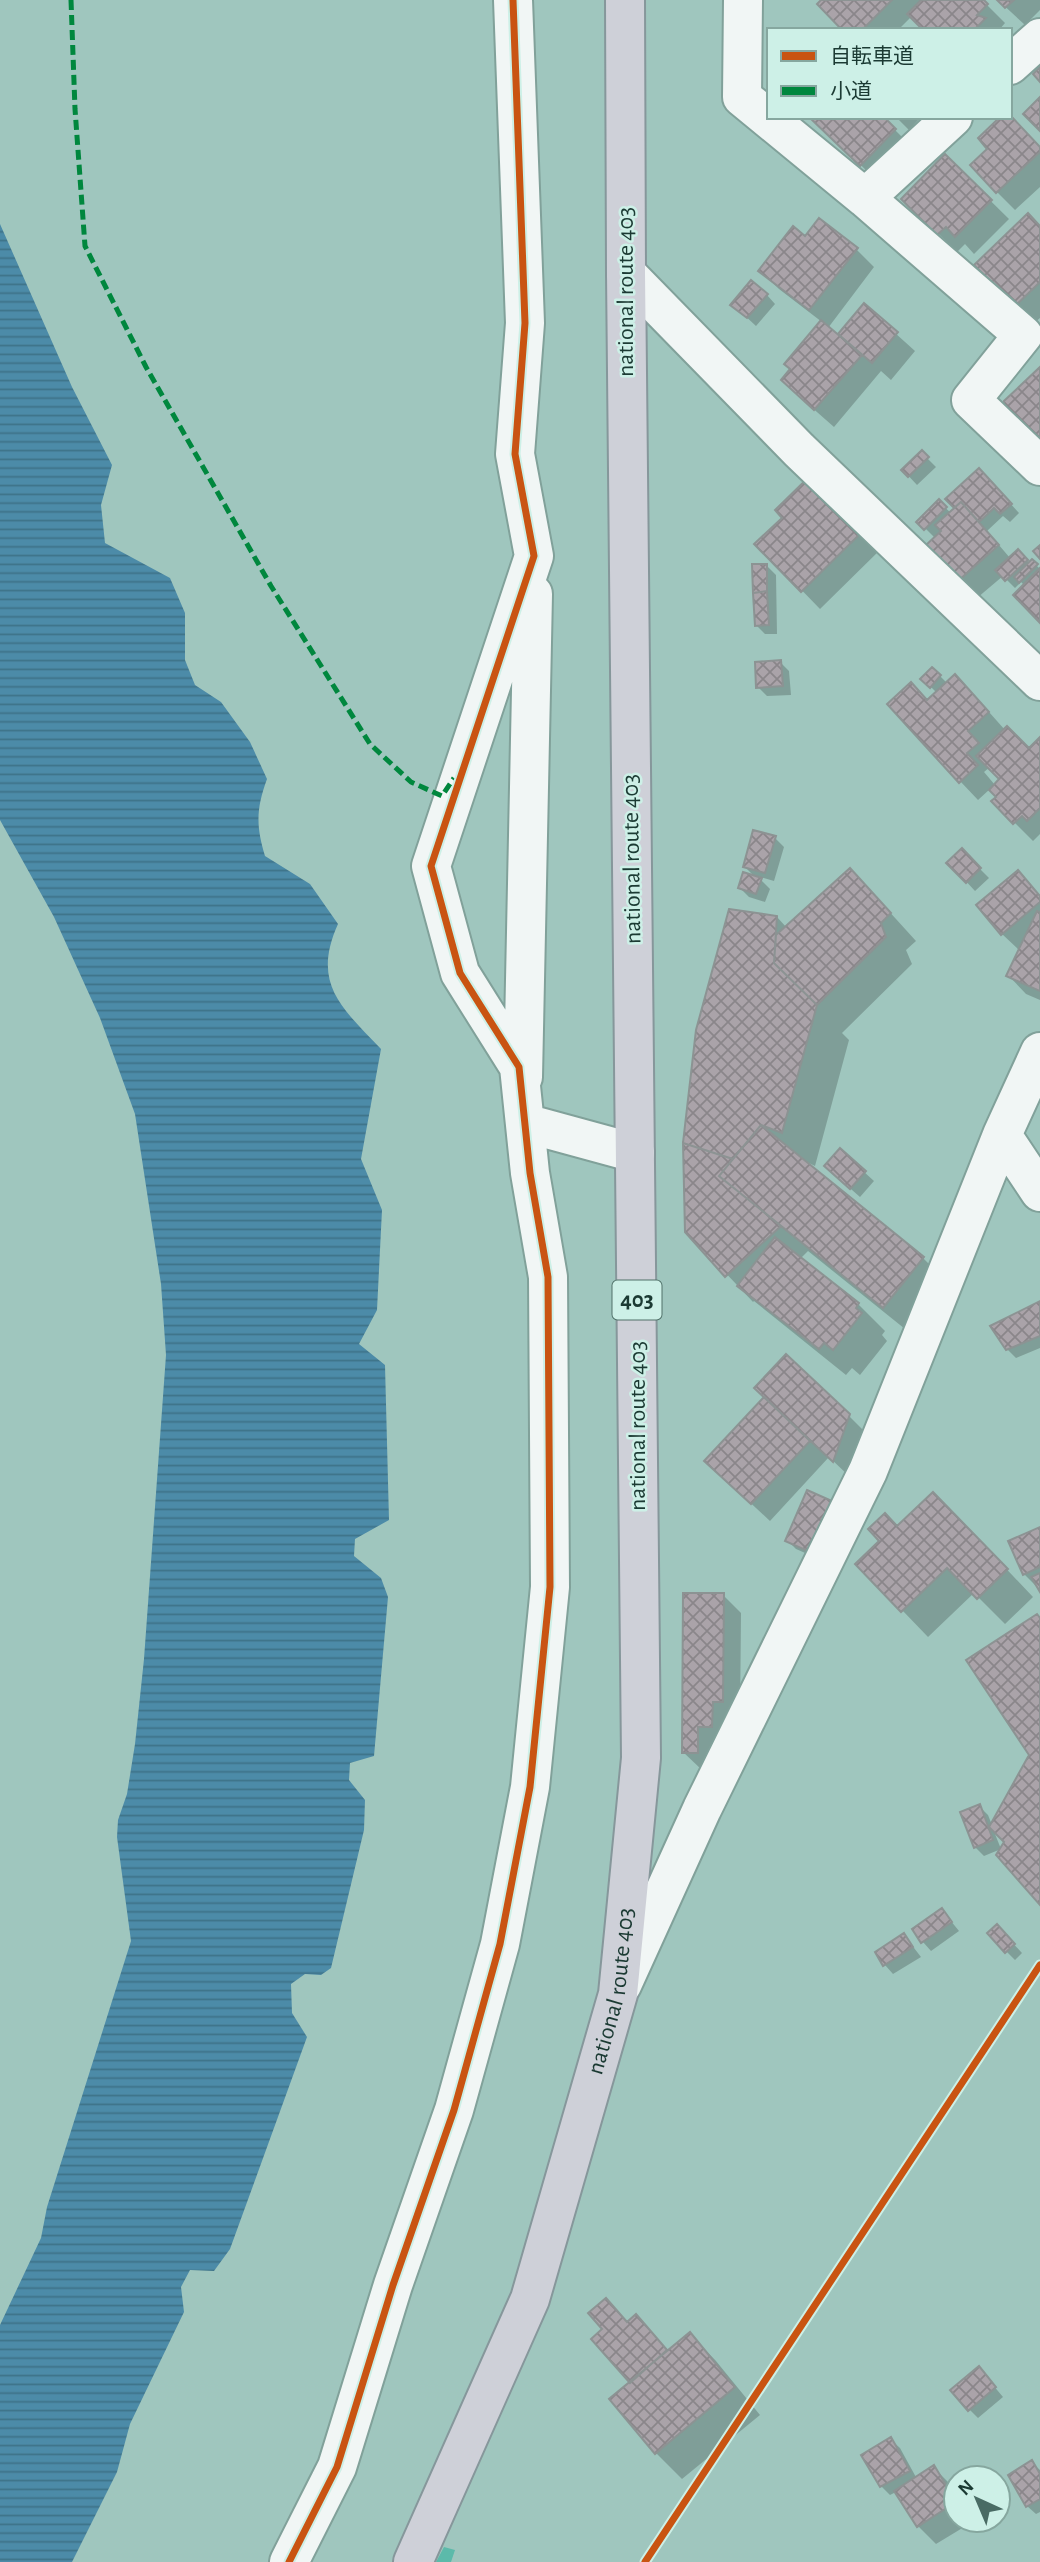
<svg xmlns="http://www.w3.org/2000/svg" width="1040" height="2562" font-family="'Alegreya Sans','Noto Sans JP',sans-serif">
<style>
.green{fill:#5cbaaa}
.water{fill:url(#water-rules)}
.shadow{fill:#0003;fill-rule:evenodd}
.building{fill:url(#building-cross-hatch);stroke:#8c9393;stroke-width:2}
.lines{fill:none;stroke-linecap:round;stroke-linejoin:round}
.street-casing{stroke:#81a19a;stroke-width:42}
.highway-casing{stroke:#86979b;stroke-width:42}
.street{stroke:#f1f6f5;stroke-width:38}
.highway{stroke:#ced0d8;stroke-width:38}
.quiet{stroke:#00873e;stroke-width:5;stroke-dasharray:10 5;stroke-linecap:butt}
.cycleway-casing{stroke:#cdf0e7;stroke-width:11}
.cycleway{stroke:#c95412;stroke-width:7}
.labels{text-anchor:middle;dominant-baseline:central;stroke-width:5;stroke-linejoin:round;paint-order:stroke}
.shield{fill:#cdf0e7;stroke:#507169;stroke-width:2}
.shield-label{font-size:23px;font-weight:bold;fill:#1b3a33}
.street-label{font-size:24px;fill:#1b3a33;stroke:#cdf0e7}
</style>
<defs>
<pattern id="water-rules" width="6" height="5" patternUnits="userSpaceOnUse" patternTransform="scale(1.75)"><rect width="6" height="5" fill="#4c8ba8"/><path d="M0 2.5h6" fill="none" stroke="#3e7389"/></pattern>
<pattern id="building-cross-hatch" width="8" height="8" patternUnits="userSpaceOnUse" patternTransform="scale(1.75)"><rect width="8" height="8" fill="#aaa3a9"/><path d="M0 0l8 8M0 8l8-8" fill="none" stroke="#8a868a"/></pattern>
</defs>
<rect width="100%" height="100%" fill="#9fc6be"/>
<!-- green -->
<path class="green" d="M444 2547 455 2550 451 2562H436Z"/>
<!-- water -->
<path class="water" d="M0 224 72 387 112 465 101 505 105 543 170 578 185 613V660L195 685 221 702 250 742 267 779C256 809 256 826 265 856L310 884 338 924C311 984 342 1008 381 1049L361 1159 382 1210 377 1310 359 1344 385 1365 389 1520 355 1539 354 1556 381 1578 388 1597 374 1756 350 1763 349 1780 365 1800 364 1830 331 1968 321 1975 305 1974 291 1984 292 2013 307 2037 230 2249 214 2271 190 2270 181 2287 184 2312 130 2424 117 2472 72 2562H0V2325L41 2238 47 2207 131 1941 117 1837 118 1820 127 1794 135 1744 144 1659 166 1355 161 1284 135 1114 100 1018 54 917 0 820Z"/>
<!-- shadow -->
<path class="shadow" d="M823 0H920L922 2 924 0H982L1005 23 999 30H925L912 16 898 30H844Z
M998 0H1040V10L1025 25Z
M812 117H882L913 148 879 183Z
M896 117H921L909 130Z
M1040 148V187L1015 210 997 192Z
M945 156 1009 219 974 254 965 244 957 252 903 199Z
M1040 228V318L1034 323 977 265Z
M805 238 856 249 874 267 828 328 838 337 864 305 915 351 891 380 881 371 834 427 801 398 822 322 779 289 761 271Z
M767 295 775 304 756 326 742 313Z
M922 453 936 467 917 485 903 470Z
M812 477 882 548 820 609 757 544 784 518Z
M988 479 1019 513 1010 522 1003 516 987 531 1010 558 1018 551 1030 564 1032 561 1040 569V620L1025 586 1021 582 1015 588 1003 576 977 598 959 580 935 538 919 522 939 502 951 513 956 508 948 500Z
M767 566 776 575 777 634H765L756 625Z
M780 662 789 671 791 695 767 696 758 687Z
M940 676 947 683 973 694 1005 730 1029 751 1040 739V834L1033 841 993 801 998 797 990 789 978 800 960 781 928 701 937 693 923 679ZM990 767 1001 779 995 785 984 772Z
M775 838 784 847 774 881 757 876 770 889 765 902 749 897 740 888 757 879 745 867Z
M962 851 989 878 975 891 949 863Z
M1018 872 1040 895V1000L1026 994 1008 975 1020 951 1002 934Z
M876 897 916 941 906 950 912 964 842 1033 849 1040 815 1166 805 1161 923 1258 949 1284 910 1333 808 1251 800 1259 858 1304 885 1331 882 1335 887 1341 860 1375 852 1368 846 1375 754 1301 753 1302 687 1232 777 917 787 928Z
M840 1150 874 1181 860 1197 835 1175Z
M1040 1303V1348L1016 1358 1007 1349Z
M766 1398 849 1416 867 1434 851 1478 829 1457 770 1521 725 1479Z
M808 1492 819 1559 796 1549 787 1540Z
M960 1520 1033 1597 1005 1624 974 1593 928 1637 902 1610 898 1529Z
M1040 1528V1590L1024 1574Z
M723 1595 741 1613 740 1720 702 1770 683 1752Z
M1040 1619V1902L1006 1842 993 1829 1001 1849 984 1856 975 1847 979 1806 988 1815 992 1825 1031 1755Z
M942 1910 959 1931 931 1951 923 1942Z
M997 1926 1022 1953 1015 1960 1006 1951Z
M904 1935 921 1957 893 1974 885 1965Z
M628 2324 654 2335 669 2352 690 2334 716 2361 760 2415 682 2479 656 2453 632 2382Z
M987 2378 1003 2397 978 2418 969 2409Z
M891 2440 900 2448 917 2479 934 2468 952 2486 956 2492V2520L974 2521 936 2544 918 2526 896 2492 890 2495 881 2486Z
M1032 2463 1040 2470V2512L1036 2514 1027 2506Z"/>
<!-- building -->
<path class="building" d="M821 0H892L862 30H842L817 4Z
M921 0H984L988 4 977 15 986 18 974 30H923L907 14Z
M997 0H1014L1005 8Z
M1040 67V82L1033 74Z
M1040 97V131L1023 114Z
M1010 115 1040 147V152L996 193 970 165 987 149 978 138 1000 117H1010Z
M809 117H884L896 129 860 166Z
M945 154 992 200 955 237 946 227 937 235 901 199Z
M1028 213 1040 226V282L1015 306 974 265Z
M819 218 858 248 809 310 758 271 793 226 805 236Z
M751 280 768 294 747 318 730 305Z
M864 303 898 332 872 363 838 334Z
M821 320 862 355 814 410 781 380 790 369 784 364Z
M1040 367V455L1005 417 1004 401Z
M922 450 929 457 908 477 901 470Z
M979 468 1012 504 1000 514 994 508 979 522 961 502 954 508 945 499Z
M812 474 865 529 801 592 754 544 782 518 775 510Z
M939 499 947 507 924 530 916 522Z
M961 502 999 545 958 581 926 545 941 531 935 525Z
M1040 545V559L1033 551Z
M1018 549 1028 560 1005 581 995 570Z
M1032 559 1038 564 1019 583 1014 577Z
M752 564H767V591L753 593Z
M1040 568V623L1013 595Z
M767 591 769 625 755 626 753 593Z
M781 660 783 686 756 688 755 662Z
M932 667 941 675 930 688 920 679Z
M955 674 989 712 968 731 979 743 967 753 978 765 959 783 887 704 911 682 927 700Z
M1007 726 1029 748 1040 737V808L1027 821 1022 816 1013 824 991 801 996 797 989 790 999 779 976 756Z
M753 830 776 836 765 873 743 867Z
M962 848 981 868 966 883 946 863Z
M850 868 891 913 881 923 886 937 817 1005 774 963 776 935Z
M1018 870 1040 896V902L1001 935 976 905Z
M743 872 762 878 756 894 738 888Z
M729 909 777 916 774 963 817 1005 782 1133 761 1125 733 1159 683 1143 696 1030Z
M1037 911 1040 912V991L1006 976Z
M761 1125 924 1257 883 1308 719 1176Z
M683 1143 733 1159 719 1176 781 1226 725 1277 685 1232Z
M840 1148 866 1171 850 1189 824 1166Z
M775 1237 859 1303 856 1308 862 1313 833 1350 824 1343 819 1349 737 1286Z
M1040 1301V1336L1006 1350 990 1326Z
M786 1354 850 1414 833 1462 754 1388Z
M764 1397 810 1441 751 1504 704 1461Z
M807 1490 832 1501 810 1552 785 1541Z
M933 1492 1008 1569 977 1599 947 1568 901 1612 855 1564 879 1541 868 1529 885 1513 897 1526Z
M1040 1527V1567L1023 1575 1008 1541Z
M1040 1573V1592L1031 1577Z
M683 1593H724L723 1702H713L712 1727H698V1753H682Z
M1037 1614 1040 1618V1905L996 1855 1004 1842 989 1827 1029 1755 966 1660Z
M980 1804 993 1840 974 1848 960 1812Z
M942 1908 952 1922 921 1943 912 1929Z
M997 1924 1015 1944 1005 1953 987 1933Z
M904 1933 913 1947 883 1966 875 1952Z
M606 2298 627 2322 636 2314 667 2350 630 2383 591 2339 602 2329 588 2313Z
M690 2332 735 2387 655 2454 609 2399Z
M979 2366 996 2387 968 2411 950 2390Z
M891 2437 910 2471 880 2487 861 2455Z
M1032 2460 1040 2474V2499L1026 2507 1008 2475Z
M934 2465 956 2502 917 2527 894 2491Z"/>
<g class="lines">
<!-- street casing -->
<g class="street-casing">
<path id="street" d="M743 0 742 97 865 198 1023 335 971 400 1040 466
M1010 65 1040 38
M865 198 953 117
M626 273 799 450 1040 681
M523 1077 533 594
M525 1123 635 1153
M1002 1135 1040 1192
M622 1985 702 1809 868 1471 1002 1135 1040 1052
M289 2562 337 2467 393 2285 454 2110 500 1944 530 1787 550 1587 548 1277 530 1173 519 1067 460 973 431 866 534 556 515 454 525 323 513 0"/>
</g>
<!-- highway casing -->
<g class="highway-casing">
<g id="highway">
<path id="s1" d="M413 2562 530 2299 618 1994 641 1758 626 273 625 0"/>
</g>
</g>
<!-- street -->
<use href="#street" class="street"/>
<!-- highway -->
<use href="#highway" class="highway"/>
<!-- quiet -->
<path class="quiet" d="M71 0 75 109 85 246 146 367 271 586 370 744 411 782 442 796 454 778"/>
<!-- cycleway casing -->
<g class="cycleway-casing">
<path id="cycleway" d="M289 2562 337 2467 393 2285 454 2110 500 1944 530 1787 550 1587 548 1277 530 1173 519 1067 460 973 431 866 534 556 515 454 525 323 513 0
M645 2562 1040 1965"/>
</g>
<!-- cycleway -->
<use href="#cycleway" class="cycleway"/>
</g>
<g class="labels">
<!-- shield labels -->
<rect class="shield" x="612.5" y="1280.5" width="49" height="39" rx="5"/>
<g class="shield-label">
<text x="637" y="1300">403</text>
</g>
<!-- street labels -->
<g class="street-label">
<text transform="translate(626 292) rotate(-90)">national route 403</text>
<text transform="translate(632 859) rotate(-91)">national route 403</text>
<text transform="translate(638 1426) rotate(-90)">national route 403</text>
<text stroke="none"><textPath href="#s1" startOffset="607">national route 403</textPath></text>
</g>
</g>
<!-- legend -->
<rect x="767" y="28" width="245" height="91" fill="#cdf0e7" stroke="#86a79f" stroke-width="2"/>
<rect x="781" y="51" width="35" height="10" fill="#c95412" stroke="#86a79f" stroke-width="2"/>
<text x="830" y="63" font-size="21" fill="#1b3a33">自転車道</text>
<rect x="781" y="86" width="35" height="10" fill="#00873e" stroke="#86a79f" stroke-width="2"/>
<text x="830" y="98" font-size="21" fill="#1b3a33">小道</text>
<!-- north arrow -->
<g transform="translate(977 2499) rotate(316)"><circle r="33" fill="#cdf0e7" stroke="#86a79f" stroke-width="2"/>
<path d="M0-5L12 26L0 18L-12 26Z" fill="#496b64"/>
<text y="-10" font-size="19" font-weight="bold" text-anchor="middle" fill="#1b3a33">N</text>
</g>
</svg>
